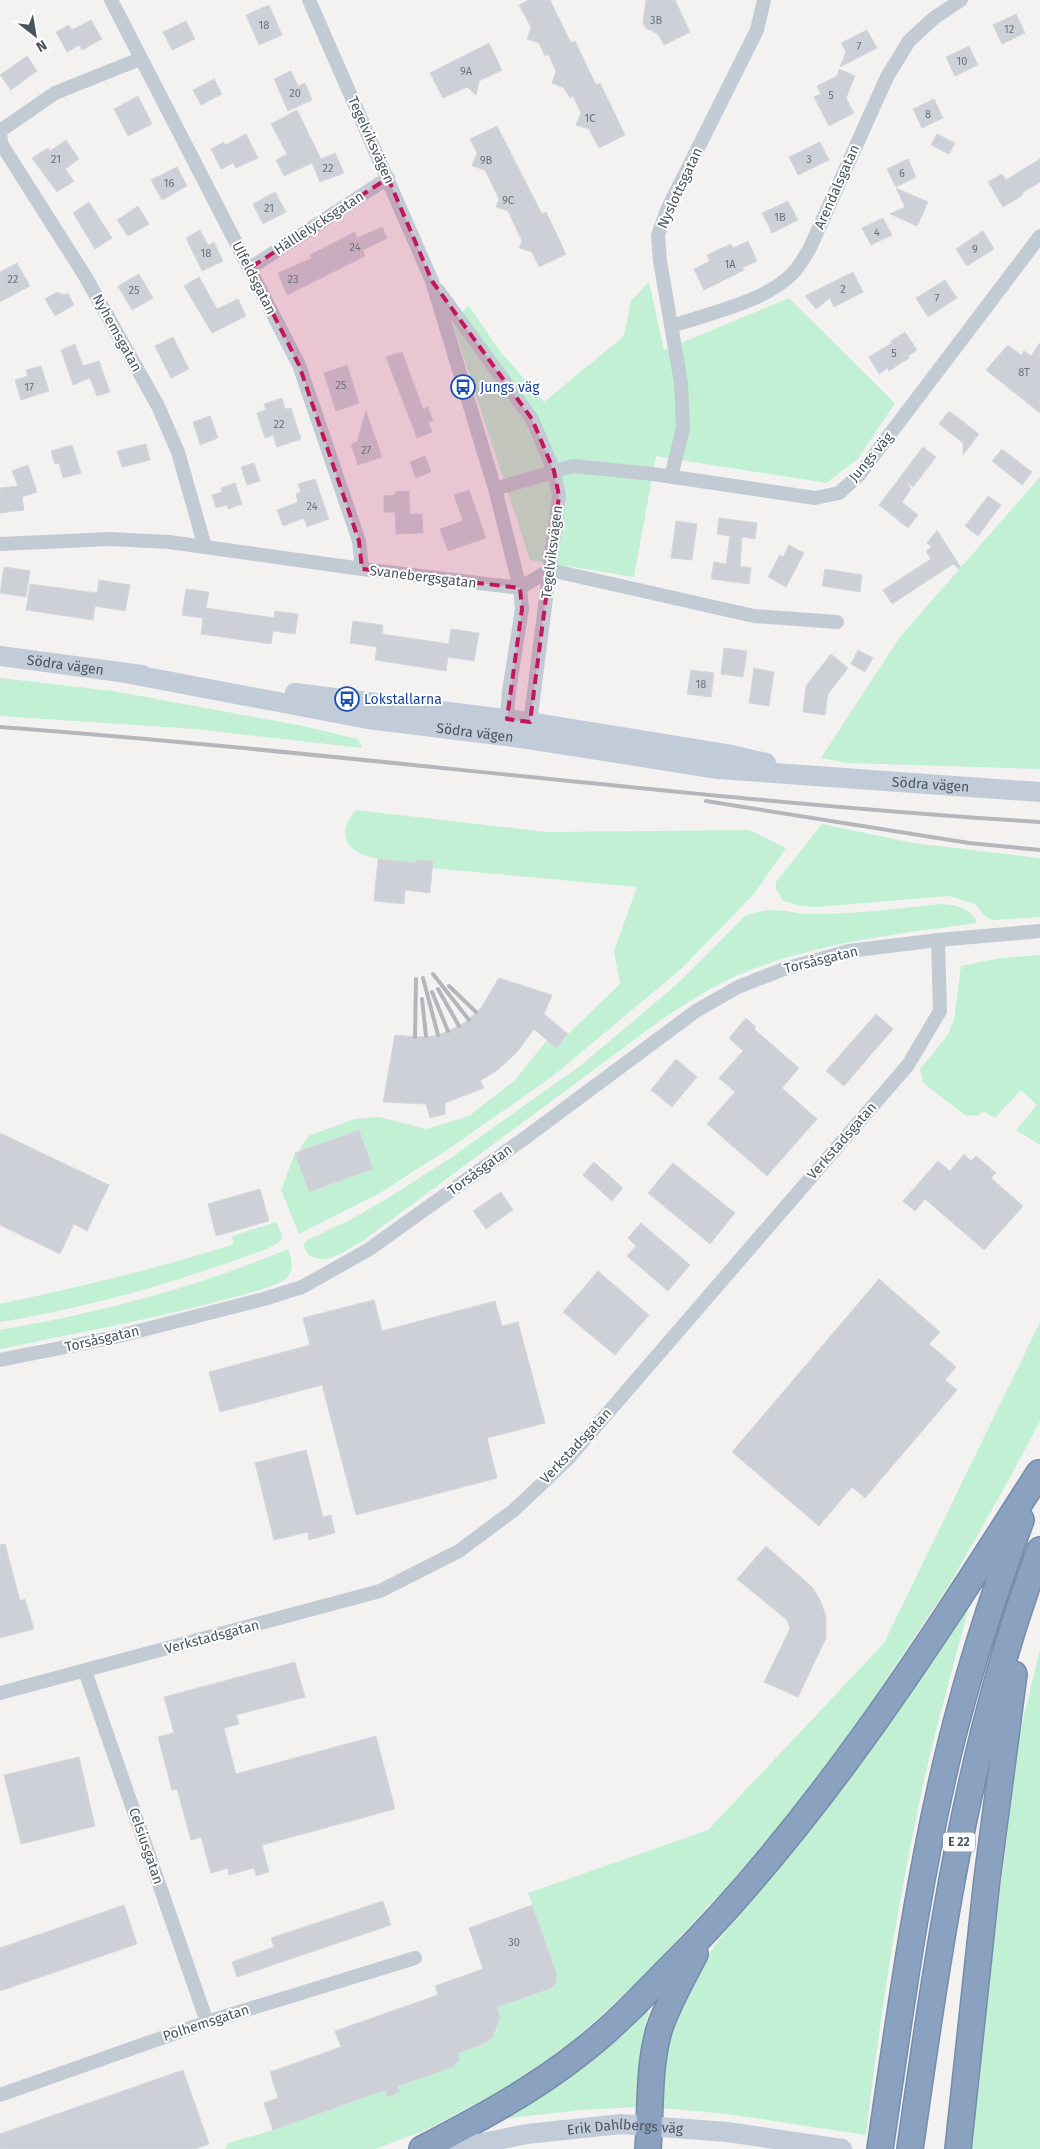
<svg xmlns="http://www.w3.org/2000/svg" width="1040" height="2149" font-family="'Fira Sans',sans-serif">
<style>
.green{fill:#c1f0d5}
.building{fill:#cdd0d7;stroke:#d5d7dd}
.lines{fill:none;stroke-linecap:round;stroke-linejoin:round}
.highway-casing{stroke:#758cab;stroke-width:28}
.street{stroke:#c2cbd3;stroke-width:14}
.secondary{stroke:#c2ccd8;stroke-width:20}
.highway{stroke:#8aa1bf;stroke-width:25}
.rail{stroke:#b4b6bc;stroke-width:4}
.marked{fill:#c2185b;fill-opacity:0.2;stroke:#c2185b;stroke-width:4;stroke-dasharray:10 6;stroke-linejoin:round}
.labels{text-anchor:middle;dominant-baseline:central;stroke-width:4;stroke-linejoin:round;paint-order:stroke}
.number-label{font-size:11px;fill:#6a737d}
.shield{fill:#fff;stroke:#80878f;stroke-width:1}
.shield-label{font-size:12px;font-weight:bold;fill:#49545f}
.street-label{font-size:14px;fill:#49545f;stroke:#fff}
.transit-label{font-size:14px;fill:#164399;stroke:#fff;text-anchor:start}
</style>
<rect width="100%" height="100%" fill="#f4f2f1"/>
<!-- green -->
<path class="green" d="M649 282 664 350 789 298 895 403 858 459 826 483 656 456 634 577 530 560 453 325 468 305 500 351 544 402 624 336 631 301Z
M1040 477V769L847 763 821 758 899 638Z
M0 678 113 691 303 726 358 739 362 748 195 729 0 716Z
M356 810 547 832 749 830 786 848 754 894 680 970 553 1076 447 1150 378 1194 299 1234 281 1190 295 1153 310 1192 373 1169 359 1130 299 1151 308 1136 355 1119 379 1117 426 1129 469 1116 515 1080 547 1040 568 1034 620 984 614 951 637 887 432 868V861L417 860 416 863C394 861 338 861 346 827 347 821 352 815 356 810Z
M822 824 913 843 1040 858V917L992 920 985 916 975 904 949 896 816 907 802 906 783 901 776 889V882Z
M942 904C957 905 971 908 977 923 896 934 812 943 736 976 709 988 685 1004 661 1020L364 1240C347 1249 328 1267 309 1255L303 1245 309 1239 348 1221 388 1198 449 1159 580 1066 676 985 744 917C775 903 785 914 815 914 858 914 900 908 942 904Z
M1040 955V1145L1016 1130 1037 1105 1021 1090 995 1118 983 1111 978 1116 965 1115 923 1083 920 1069 947 1036 954 1020 961 966 1000 958Z
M276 1222 282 1235 281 1240C273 1249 245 1256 233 1261 157 1288 79 1309 0 1322V1304C79 1287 157 1269 234 1244L232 1236Z
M288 1249C292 1258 295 1273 284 1280 272 1288 235 1297 219 1301 147 1320 73 1334 0 1349V1330C99 1313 195 1288 288 1249Z
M1040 1322V1421L1001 1494 949 1585 853 1729 788 1815 730 1883 635 1985 575 2039 516 2082 426 2130 375 2149H225L228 2143 273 2130 385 2090 387 2097 399 2092 397 2086 453 2067 459 2060 458 2053C484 2044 504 2040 497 2007L556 1983 557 1974 528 1893 708 1830 884 1643Z
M972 1596C956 1656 939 1716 925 1776 899 1895 880 2015 866 2135L727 2114 662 2108C663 2076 664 2046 676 2015 699 1958 740 1914 776 1865 842 1776 906 1686 972 1596Z
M1040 1649V2149H969L1019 1736Z
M647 2005 650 2008C640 2041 637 2073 637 2107L580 2110 501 2119Z"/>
<!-- building -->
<path class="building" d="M528 0H550L571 43 575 41 596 85 600 83 625 135 599 148 589 129 576 125 581 113 573 96 570 98 564 88 552 83 556 71 548 54 545 56 539 43 527 39 531 27 519 5Z
M646 0H675L690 32 664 45 658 34 646 28 643 23Z
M269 5 282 35 259 45 246 15Z
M1016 14 1025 33 1002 44 993 25Z
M91 20 102 39 82 50 79 45 67 52 56 32 69 25 72 30Z
M186 21 195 39 172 50 163 32Z
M867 30 877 48 840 67 846 52 841 43Z
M489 43 502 70 479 81 476 95 467 87 443 98 430 73Z
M969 46 978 65 955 76 946 57Z
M27 56 37 71 11 90 0 75Z
M839 69 855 76 846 98 854 113 829 126 814 97 821 94 817 86 837 76Z
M291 71 298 86 305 83 312 100 288 111 274 79Z
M214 79 222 94 201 105 193 90Z
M138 96 152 124 128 136 114 109Z
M934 99 943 118 922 128 913 109Z
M297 110 321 159 335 153 344 173 320 182 312 163 284 176 276 160 287 154 271 124Z
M497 126 542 214 546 212 566 254 539 267 532 252 519 248 522 241 508 211 496 207 499 199 485 170 472 166 477 153 470 139Z
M246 134 258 158 236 168 233 163 221 169 211 149 224 142 225 145Z
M937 134 955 143 949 154 931 145Z
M66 140 79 159 65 169 74 181 57 192 32 158 48 148 50 151Z
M820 142 829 160 798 175 789 157Z
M908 159 916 177 896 187 887 169Z
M1040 159V182L1022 193 1023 195 1003 207 988 182 1002 174 1006 180Z
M177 167 187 186 162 200 151 180Z
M896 188 928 202 917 226 890 214 905 207Z
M275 192 286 212 263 224 253 204Z
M788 201 798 220 772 233 762 213Z
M89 202 112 238 95 249 73 213Z
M138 206 149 224 128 236 117 220Z
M883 218 892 235 871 245 862 228Z
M382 227 387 238 363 250 365 256 287 295 278 273 312 258 310 255 355 232 357 238Z
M200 230 208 245 214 242 223 261 202 271 186 238Z
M983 231 994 249 967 266 956 249Z
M748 241 757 261 742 268 744 270 704 290 694 269 710 261 707 255 731 244 733 248Z
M17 263 30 286 0 302V272Z
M853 272 863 292 834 307 830 298 816 309 805 296Z
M139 274 153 298 132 310 118 286Z
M199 277 217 309 238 299 246 316 212 333 184 286Z
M945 280 957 298 928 317 916 298Z
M57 292 64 295 68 293 74 305 55 316 45 299Z
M905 332 917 350 908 356 909 358 889 371 888 368 879 374 869 357 892 343 891 341Z
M173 337 189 369 171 378 155 346Z
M1040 343V413L986 370 1008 345 1021 355 1024 351 1031 356Z
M75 344 83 366 99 361 110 392 97 396 90 378 73 385 61 350Z
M402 352 423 409 428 407 433 421 428 422 432 432 417 438 386 357Z
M347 365 359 403 336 411 324 373Z
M41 366 49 391 21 400 15 380 28 376 26 370Z
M282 398 285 409 291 408 301 439 277 447 273 435 265 438 257 413 266 410 264 404Z
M366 411 382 457 358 465 351 444 357 442Z
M949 411 979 434 963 455V443L939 424Z
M210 416 218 438 200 445 193 422Z
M146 444 150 460 122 467 117 451Z
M72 445 81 473 63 478 59 463 55 464 51 451Z
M923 447 936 457 913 487 907 482 911 489 902 502 918 515 908 528 879 505Z
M1002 449 1032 472 1022 485 992 461Z
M425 456 431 472 416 478 410 462Z
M254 463 260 481 247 485 241 467Z
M28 465 37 492 22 497 24 510 0 513V488L18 486 12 471Z
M315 479 329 519 307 527 304 518 283 526 277 510 298 502 296 494 301 492 298 484Z
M235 483 242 504 228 509 227 505 216 508 212 495 222 492 221 488Z
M469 490 486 538 448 551 440 529 463 521 454 495Z
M409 491 410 514H422L423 533 396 534 395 512H384V496L395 495V492Z
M988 496 1001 505 978 536 965 526Z
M719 518 757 523 755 539 742 537 740 566 751 568 749 584 711 579 714 562 726 564 730 536 717 534Z
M676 521 697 524 692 560 671 558Z
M937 530 961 568 959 569 953 564 892 604 883 590 931 559 926 551 932 547 927 543Z
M789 545 804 553 786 587 768 577 780 555 783 557Z
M4 567 30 571 26 597 0 593Z
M825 569 862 575 860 592 822 586Z
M99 580 130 585 125 611 95 606 93 620 26 610 30 584 97 593Z
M186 589 209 592 206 608 274 618 275 611 298 614 295 634 273 631 271 644 201 634 203 618 182 615Z
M353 621 383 625 382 634 449 644 451 629 479 633 474 661 448 657 446 671 375 660 377 647 350 643Z
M724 648 747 651 743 677 721 674Z
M858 650 873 658 865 672 851 664Z
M831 654 848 668 828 694 825 715 803 712 806 686Z
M754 668 774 672 769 706 749 703Z
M691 670 714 673 711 697 687 694Z
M378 859 416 863V860L433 861 430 893 405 890 404 904 374 901Z
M499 978 552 995 544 1014 568 1034 556 1048 534 1029 517 1052 499 1069 480 1081 484 1088 445 1103V1114L430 1118 426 1104 383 1102 395 1035 416 1037 436 1036 459 1026 467 1021 481 1008Z
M876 1014 893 1029 844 1086 826 1071Z
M746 1018 756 1027 754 1029 799 1068 782 1088 817 1119 767 1176 707 1124 735 1092 719 1078 743 1051 729 1038Z
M676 1059 697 1077 672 1107 651 1090Z
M359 1130 373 1169 309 1192 295 1153Z
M0 1133 109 1185 87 1231 74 1224 60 1254 0 1225Z
M964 1154 971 1161 976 1156 996 1173 991 1178 1023 1206 984 1250 925 1199 915 1211 903 1201 938 1161 950 1171Z
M594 1162 623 1188 612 1201 583 1175Z
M673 1163 735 1213 710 1244 648 1193Z
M260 1189 269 1221 216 1236 208 1204Z
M501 1192 513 1210 486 1229 473 1211Z
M641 1223 690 1265 668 1291 627 1256 636 1246 628 1238Z
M598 1271 649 1315 615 1355 563 1312Z
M879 1279 940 1332 929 1344 956 1367 945 1380 957 1390 865 1498 852 1487 819 1526 732 1452Z
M374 1300 382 1331 495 1301 502 1326 518 1322 545 1423 487 1438 497 1478 356 1515 322 1385 220 1412 209 1372 310 1345 303 1318Z
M306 1450 323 1517 331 1515 335 1533 309 1540 308 1532 274 1540 255 1463Z
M5 1544 20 1601 25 1599 34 1629 0 1638V1545Z
M766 1546 813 1588 821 1602 826 1617V1638L798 1697 764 1682 790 1629 787 1620 737 1579Z
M295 1662 305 1697 236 1715 239 1724 224 1728 236 1774 376 1736 395 1809 262 1845 269 1872 256 1876 254 1868 229 1875 228 1868 211 1873 201 1837 191 1840 177 1789 172 1790 158 1737 174 1733 164 1697Z
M79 1757 95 1826 21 1844 4 1775Z
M383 1901 391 1925 237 1977 232 1962 274 1947 271 1938Z
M124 1905 137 1944 0 1991V1948Z
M532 1905 557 1975 556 1983 551 1988 497 2007 500 2018 493 2037 485 2043 458 2053 459 2060 453 2067 397 2086 400 2092 387 2097 385 2090 273 2130 264 2103 278 2098 270 2072 341 2047 335 2031 438 1995 435 1986 483 1969 469 1928Z
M183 2070 209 2144 195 2149H0V2134Z"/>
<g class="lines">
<!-- highway casing -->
<g class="highway-casing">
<path id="highway" d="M422 2149C477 2120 532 2091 581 2052 612 2028 639 2000 666 1972 815 1825 927 1648 1039 1473
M648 2149C651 2109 648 2065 660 2027 669 2001 683 1977 695 1954
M880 2149C900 2013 918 1876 951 1743 970 1667 994 1593 1021 1520
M910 2149C939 1947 967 1743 1040 1550
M958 2149 987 1879 1014 1674"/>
</g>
<!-- street -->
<path class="street" d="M111 0 299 365 359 541 362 569
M309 0 432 281 495 489 520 588 522 609 509 691 506 727
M0 131 55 93 140 59
M0 135 2 145 85 276 158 406 178 452 205 547
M250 268 388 178
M438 290 532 419 554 471 559 496 529 731
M672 326C710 313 765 302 793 273 799 267 804 257 809 250L887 77 909 41 934 18 961 0
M671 477 683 428 681 383 660 261 658 235 667 210 757 30 764 0
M495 489 573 466 653 474 815 498 839 493 859 475 1040 236
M0 544 110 539 169 542 362 569 520 588 550 570 754 616 837 622
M0 1360 111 1338 264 1299 302 1287 368 1250 525 1138 696 1011 738 987 784 969 849 951 938 940 1040 931
M85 1671 207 2022
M0 1693 380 1591 459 1551 514 1510 567 1460 908 1065 940 1011 938 940
M0 2095 207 2022 415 1958"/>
<!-- secondary -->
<g class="secondary">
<path id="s1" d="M0 656 142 675"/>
<path id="s2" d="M130 674 368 719 528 739 718 769 1040 792"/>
<path d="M295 693 530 722 727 754 766 763"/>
<path id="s3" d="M452 2149 527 2134 621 2124 727 2132 842 2149"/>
</g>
<!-- highway -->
<use href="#highway" class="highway"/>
<!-- rail -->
<path class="rail" d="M0 727C347 753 693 800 1040 822
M706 801 969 843 1040 850
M433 974 469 1020
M423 978 438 1035
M449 986 476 1012
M438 989 459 1026
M432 992 448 1031
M422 999 426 1036
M415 1037 416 979"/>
</g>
<!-- marked area -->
<path class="marked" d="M388 178 432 281 532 419 554 471 559 496 530 722 507 719 522 609 520 588 362 569 359 541 299 365 250 268Z"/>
<!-- icons -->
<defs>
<g id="bus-ring" transform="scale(1.25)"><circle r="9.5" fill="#fff" stroke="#1a4fb4" stroke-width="1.5"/><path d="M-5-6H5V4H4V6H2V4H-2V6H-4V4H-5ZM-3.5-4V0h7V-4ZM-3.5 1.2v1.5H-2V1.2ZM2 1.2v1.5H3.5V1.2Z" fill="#1a4fb4"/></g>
</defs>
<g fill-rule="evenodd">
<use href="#bus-ring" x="463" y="387"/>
<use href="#bus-ring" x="347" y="699"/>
</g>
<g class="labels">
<!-- number labels -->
<g class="number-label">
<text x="656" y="20">3B</text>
<text x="264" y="25">18</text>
<text x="1009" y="29">12</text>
<text x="859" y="46">7</text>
<text x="962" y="61">10</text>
<text x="466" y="71">9A</text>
<text x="295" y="93">20</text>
<text x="831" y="95">5</text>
<text x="928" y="114">8</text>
<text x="590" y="118">1C</text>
<text x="56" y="159">21</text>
<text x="809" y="159">3</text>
<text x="486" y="160">9B</text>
<text x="328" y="168">22</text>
<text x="902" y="173">6</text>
<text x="169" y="183">16</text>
<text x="508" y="200">9C</text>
<text x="269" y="208">21</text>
<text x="780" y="217">1B</text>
<text x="877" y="232">4</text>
<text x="355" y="247">24</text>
<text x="975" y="249">9</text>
<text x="206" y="253">18</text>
<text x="730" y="264">1A</text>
<text x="13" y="279">22</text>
<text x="293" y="279">23</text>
<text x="843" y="289">2</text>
<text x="134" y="290">25</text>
<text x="937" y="298">7</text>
<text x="894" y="353">5</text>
<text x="1024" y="372">8T</text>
<text x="341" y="385">25</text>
<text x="29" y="387">17</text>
<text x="279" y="424">22</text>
<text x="366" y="450">27</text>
<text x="312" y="506">24</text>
<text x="701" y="684">18</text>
<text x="514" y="1942">30</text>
</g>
<!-- shield labels -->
<rect class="shield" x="943" y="1832.5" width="32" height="19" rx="4"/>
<g class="shield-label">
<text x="959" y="1842">E 22</text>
</g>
<!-- street labels -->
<g class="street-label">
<text transform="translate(371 140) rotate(66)">Tegelviksvägen</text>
<text transform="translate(837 187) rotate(-66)">Arendalsgatan</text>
<text transform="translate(680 188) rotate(-65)">Nyslottsgatan</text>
<text transform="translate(319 223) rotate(-33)">Hälllelycksgatan</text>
<text transform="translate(254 278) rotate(63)">Ulfeldsgatan</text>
<text transform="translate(117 333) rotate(61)">Nyhemsgatan</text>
<text transform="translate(871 457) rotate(-50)">Jungs väg</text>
<text transform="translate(552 552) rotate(-83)">Tegelviksvägen</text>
<text transform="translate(423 577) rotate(7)">Svanebergsgatan</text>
<text stroke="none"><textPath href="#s1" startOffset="66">Södra vägen</textPath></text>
<text stroke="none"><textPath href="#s2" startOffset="350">Södra vägen</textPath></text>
<text stroke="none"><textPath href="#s2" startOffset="809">Södra vägen</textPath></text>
<text transform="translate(821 960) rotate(-14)">Torsåsgatan</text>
<text transform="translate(842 1141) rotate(-49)">Verkstadsgatan</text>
<text transform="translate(480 1170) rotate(-36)">Torsåsgatan</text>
<text transform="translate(102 1339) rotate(-13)">Torsåsgatan</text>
<text transform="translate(576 1446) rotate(-47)">Verkstadsgatan</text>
<text transform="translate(212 1637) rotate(-15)">Verkstadsgatan</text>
<text transform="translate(146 1846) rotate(71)">Celsiusgatan</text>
<text transform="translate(206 2023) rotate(-18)">Polhemsgatan</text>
<text stroke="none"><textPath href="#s3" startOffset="175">Erik Dahlbergs väg</textPath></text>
</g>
<!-- transit labels -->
<g class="transit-label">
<text x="480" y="387">Jungs väg</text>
<text x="364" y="699">Lokstallarna</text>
</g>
</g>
<!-- north arrow -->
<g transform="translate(35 35) rotate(149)" stroke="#ffffff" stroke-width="4" paint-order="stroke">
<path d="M0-4L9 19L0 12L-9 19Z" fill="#49545f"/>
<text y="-8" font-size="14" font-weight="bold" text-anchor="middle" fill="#49545f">N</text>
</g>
</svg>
